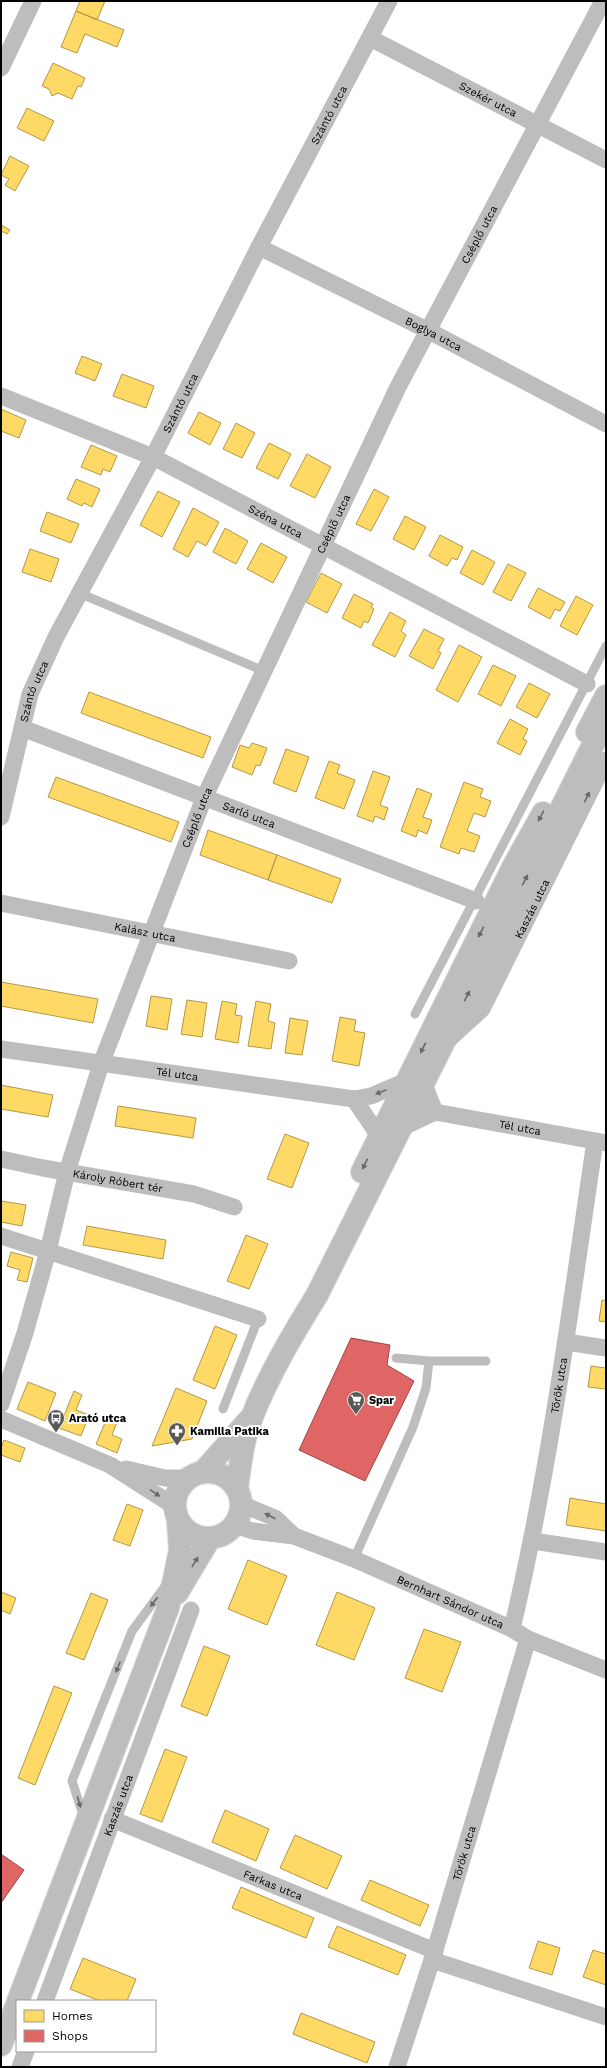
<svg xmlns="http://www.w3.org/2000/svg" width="607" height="2068" font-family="'Work Sans',sans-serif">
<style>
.homes{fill:#ffd966;stroke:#b29847}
.shops{fill:#e06666;stroke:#9d4747}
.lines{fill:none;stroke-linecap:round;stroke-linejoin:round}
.primary-casing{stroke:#dbdbdb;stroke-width:24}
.service{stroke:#bdbdbd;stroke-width:9}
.minor{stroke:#bdbdbd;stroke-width:17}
.primary{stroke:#bdbdbd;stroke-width:22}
.oneway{fill:#686868}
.labels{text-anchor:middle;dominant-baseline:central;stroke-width:4;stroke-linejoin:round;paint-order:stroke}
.street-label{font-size:11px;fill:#000;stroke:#fff}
.poi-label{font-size:11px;font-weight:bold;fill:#000;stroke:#fff;text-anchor:start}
</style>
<rect width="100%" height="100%" fill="#fff"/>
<!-- homes -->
<path class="homes" d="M80 1H105L97 20 76 11Z
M76 11 124 30 117 47 85 34 77 53 61 47Z
M53 63 85 78 81 87 78 86 72 99 58 93 52 96 49 89 42 86Z
M27 108 54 121 44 141 17 128Z
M10 156 29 166 15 191 5 185 9 179 1 175Z
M1 225 10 230 7 234 1 231Z
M82 356 102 364 95 381 75 373Z
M122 374 154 386 146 408 113 396Z
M1 409 26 420 19 438 1 431Z
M199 412 221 423 210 445 188 433Z
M236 423 255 433 242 458 223 449Z
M269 443 291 454 278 479 256 468Z
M91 445 117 456 110 472 103 469 101 475 81 467Z
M307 454 331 467 315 498 290 486Z
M76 479 100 489 92 507 84 503 82 506 67 499Z
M374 489 389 497 371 531 356 524Z
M158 491 180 502 162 537 140 525Z
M193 508 219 522 206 546 197 541 188 557 173 549Z
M47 512 79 524 71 543 40 531Z
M405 516 426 527 414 550 393 539Z
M225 528 248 541 236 564 213 552Z
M440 535 463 547 457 560 452 558 447 566 429 556Z
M261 543 287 557 273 583 247 569Z
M30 549 59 559 51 582 22 572Z
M472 550 495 562 483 585 460 573Z
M508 564 526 573 511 601 493 592Z
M321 573 342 584 327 613 306 602Z
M538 588 565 602 560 611 555 609 550 619 528 607Z
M354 594 373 604 371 607 374 609 368 623 364 621 361 628 342 618Z
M576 596 593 605 577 635 560 626Z
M390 612 406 621 401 631 406 635 395 657 372 645Z
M424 629 444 639 438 651 441 653 433 669 409 656Z
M459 645 482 657 458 702 436 690Z
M493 665 516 676 501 706 478 694Z
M529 683 550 694 537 718 516 707Z
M89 692 211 737 203 758 81 713Z
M510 719 528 729 523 739 527 741 520 755 497 743Z
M252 743 267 748 260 766 256 765 252 775 232 767 240 745 249 748Z
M286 749 309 757 296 792 273 783Z
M329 761 340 765 337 773 355 780 344 809 315 798Z
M373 771 390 777 380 805 388 808 384 820 375 816 373 822 357 816Z
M56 777 179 822 171 842 48 797Z
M464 782 483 789 480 797 491 801 485 817 474 813 467 831 480 836 474 852 461 848 459 854 440 847Z
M417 788 432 794 423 817 432 820 427 834 418 830 416 837 401 831Z
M208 830 277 855 268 880 200 855Z
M277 855 341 879 332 903 268 880Z
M1 982 98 999 93 1023 1 1006Z
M151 996 172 999 167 1030 146 1026Z
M187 1000 207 1003 202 1037 181 1034Z
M222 1001 237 1004 235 1015 242 1016 238 1043 215 1039Z
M256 1001 271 1004 268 1021 275 1023 271 1049 248 1046Z
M340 1017 356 1020 354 1031 365 1033 359 1066 332 1061Z
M290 1018 308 1021 302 1055 285 1053Z
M1 1085 53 1095 48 1117 1 1109Z
M118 1106 196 1118 193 1138 115 1126Z
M285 1134 309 1143 292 1188 267 1179Z
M1 1201 26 1205 22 1226 1 1222Z
M87 1226 166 1240 163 1259 83 1245Z
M246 1235 268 1244 249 1289 227 1281Z
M11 1252 33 1258 27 1282 17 1280 20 1270 7 1266Z
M602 1300 606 1301V1322L599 1321Z
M215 1326 237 1335 215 1389 193 1380Z
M591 1366 606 1368V1389L588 1387Z
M28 1382 56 1393 45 1421 17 1409Z
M176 1388 207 1401 192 1439 152 1446Z
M74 1391 82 1395 76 1410 89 1415 81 1436 59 1428Z
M107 1418 117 1422 112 1435 122 1439 117 1453 96 1444Z
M4 1440 25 1448 20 1462 1 1455V1448Z
M570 1498 606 1504V1531L566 1525Z
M127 1504 143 1510 130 1546 113 1540Z
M248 1560 287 1576 267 1625 228 1609Z
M1 1592 16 1598 10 1614 1 1610Z
M337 1592 375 1608 354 1660 316 1645Z
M91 1593 108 1600 84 1660 66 1653Z
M424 1629 461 1642 442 1692 405 1678Z
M204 1646 230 1656 207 1716 181 1706Z
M54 1686 72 1693 35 1785 18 1778Z
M165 1749 187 1757 162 1822 140 1814Z
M225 1810 269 1829 256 1861 212 1842Z
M295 1835 342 1856 327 1889 280 1868Z
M370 1880 429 1905 420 1926 361 1900Z
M241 1887 314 1918 306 1938 232 1908Z
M337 1926 406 1955 398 1975 328 1947Z
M538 1941 560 1948 552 1975 529 1968Z
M593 1950 606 1954V1985L583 1977Z
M83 1958 136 1979 127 2001H100L70 1989Z
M301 2013 375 2042 367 2063 293 2034Z"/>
<!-- shops -->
<path class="shops" d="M351 1338 390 1345 387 1365 414 1381 365 1481 299 1450Z
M1 1854 24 1870 1 1903Z"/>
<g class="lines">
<!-- primary casing -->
<g class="primary-casing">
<path id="primary" d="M587 732 606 696
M362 1172 514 865 543 813
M203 1472 249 1420
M175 1505a33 33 0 1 1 66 0a33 33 0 1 1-66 0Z
M237 1489C240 1465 243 1439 252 1417 269 1374 293 1334 317 1295L606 719
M177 1593 210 1538
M18 2001 168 1608 180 1550 178 1522
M1 2045 17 2004"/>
</g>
<!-- service -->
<path class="service" d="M79 593 264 671
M415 1014 606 646
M396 1358 429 1361H486
M223 1409 258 1319
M354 1559 413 1427 426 1388 429 1361
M84 1818 72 1781 132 1631 166 1585"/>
<!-- minor -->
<g class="minor">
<path id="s1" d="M370 38 606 160"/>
<path d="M1 68 33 1"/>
<path id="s2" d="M259 247 429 331 606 424"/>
<path id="s3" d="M1 396 153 457 587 684"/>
<path id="s4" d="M22 728 476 901"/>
<path id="s5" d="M1 817 30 694 56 637 153 457 259 247 389 1"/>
<path id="s6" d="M1 903 289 961"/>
<path id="s7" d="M448 1040 482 1009 606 760"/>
<path id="s8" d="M1 1049 354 1099 371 1096 406 1081"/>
<path d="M423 1082 435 1112"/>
<path d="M354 1099 379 1136"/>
<path id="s9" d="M401 1128 435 1112 606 1143"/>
<path id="s10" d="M1 1159 43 1168 194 1194 234 1207"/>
<path d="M1 1236 258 1319"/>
<path d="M566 1342 606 1348"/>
<path id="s11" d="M1 1404 25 1333 48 1251 67 1172 101 1064 204 798 398 387 603 1"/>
<path d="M1 1419 110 1465 174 1506"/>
<path d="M126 1469 165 1478H188"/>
<path d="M241 1504 275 1518 294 1536"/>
<path id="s12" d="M234 1525 253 1531 294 1536 354 1559 512 1629 528 1639 606 1670"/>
<path d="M533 1541 606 1552"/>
<path id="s13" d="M512 1629C550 1468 571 1304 595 1141"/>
<path id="s14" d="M112 1819 435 1951"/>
<path d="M432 1960 606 2017"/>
<path id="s15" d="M45 2001 191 1610"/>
<path d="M20 2067 26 2051"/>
<path id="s16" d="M397 2067 432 1960 528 1639"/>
</g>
<!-- primary -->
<use href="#primary" class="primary"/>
</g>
<!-- one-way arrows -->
<defs><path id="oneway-solid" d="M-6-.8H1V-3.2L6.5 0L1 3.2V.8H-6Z"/></defs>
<g class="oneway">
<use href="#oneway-solid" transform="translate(587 797) rotate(-64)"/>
<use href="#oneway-solid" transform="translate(541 816) rotate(118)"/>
<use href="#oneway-solid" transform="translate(525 880) rotate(-63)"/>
<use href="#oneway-solid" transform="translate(481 932) rotate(117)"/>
<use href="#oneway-solid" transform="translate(467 996) rotate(-63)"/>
<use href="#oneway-solid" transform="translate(423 1048) rotate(117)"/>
<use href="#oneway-solid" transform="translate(381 1092) rotate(158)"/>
<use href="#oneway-solid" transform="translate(365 1164) rotate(116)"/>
<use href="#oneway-solid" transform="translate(155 1493) rotate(34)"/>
<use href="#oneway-solid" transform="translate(270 1516) rotate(-153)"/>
<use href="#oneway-solid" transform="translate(195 1562) rotate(-59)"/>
<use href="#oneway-solid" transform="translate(154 1602) rotate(127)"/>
<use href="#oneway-solid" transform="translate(118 1667) rotate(112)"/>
<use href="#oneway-solid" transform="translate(79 1802) rotate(73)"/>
</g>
<!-- icons -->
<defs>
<g id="supermarket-pin" transform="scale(0.9)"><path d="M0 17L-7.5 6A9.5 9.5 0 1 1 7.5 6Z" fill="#595959" stroke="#fff"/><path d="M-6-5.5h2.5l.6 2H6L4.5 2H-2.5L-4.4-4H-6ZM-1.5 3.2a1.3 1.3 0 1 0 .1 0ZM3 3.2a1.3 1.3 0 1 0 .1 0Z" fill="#fff"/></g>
<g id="bus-pin" transform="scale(0.9)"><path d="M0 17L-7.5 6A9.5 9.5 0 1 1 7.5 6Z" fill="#595959" stroke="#fff"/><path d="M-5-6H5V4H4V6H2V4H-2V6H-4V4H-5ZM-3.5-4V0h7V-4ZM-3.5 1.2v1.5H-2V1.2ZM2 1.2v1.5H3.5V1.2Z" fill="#fff"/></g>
<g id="pharmacy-pin" transform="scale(0.9)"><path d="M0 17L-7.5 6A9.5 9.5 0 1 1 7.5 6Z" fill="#595959" stroke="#fff"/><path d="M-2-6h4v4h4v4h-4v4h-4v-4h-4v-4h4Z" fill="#fff"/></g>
</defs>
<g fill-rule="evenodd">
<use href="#supermarket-pin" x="356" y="1400"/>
<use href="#bus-pin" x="56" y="1418"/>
<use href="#pharmacy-pin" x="177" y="1431"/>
</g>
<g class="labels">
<!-- street labels -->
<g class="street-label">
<text stroke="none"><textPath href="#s1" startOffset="133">Szekér utca</textPath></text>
<text stroke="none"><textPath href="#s5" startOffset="778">Szántó utca</textPath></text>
<text stroke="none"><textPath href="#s11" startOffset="1267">Cséplő utca</textPath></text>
<text stroke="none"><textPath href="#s2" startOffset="195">Boglya utca</textPath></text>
<text stroke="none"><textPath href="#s5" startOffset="454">Szántó utca</textPath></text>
<text stroke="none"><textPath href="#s3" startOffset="302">Széna utca</textPath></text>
<text stroke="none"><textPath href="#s11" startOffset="943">Cséplő utca</textPath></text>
<text stroke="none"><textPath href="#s5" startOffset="130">Szántó utca</textPath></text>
<text stroke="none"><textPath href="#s4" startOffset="243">Sarló utca</textPath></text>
<text stroke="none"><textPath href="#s11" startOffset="619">Cséplő utca</textPath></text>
<text stroke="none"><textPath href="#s7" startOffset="158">Kaszás utca</textPath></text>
<text stroke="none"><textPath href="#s6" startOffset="147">Kalász utca</textPath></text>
<text stroke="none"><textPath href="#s8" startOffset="178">Tél utca</textPath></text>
<text stroke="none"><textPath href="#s9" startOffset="124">Tél utca</textPath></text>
<text stroke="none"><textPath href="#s10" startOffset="119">Károly Róbert tér</textPath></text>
<text stroke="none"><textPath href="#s13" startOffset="248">Török utca</textPath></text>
<text stroke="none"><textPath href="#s12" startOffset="231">Bernhart Sándor utca</textPath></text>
<text stroke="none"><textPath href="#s15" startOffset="209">Kaszás utca</textPath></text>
<text stroke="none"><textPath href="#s16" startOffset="224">Török utca</textPath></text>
<text stroke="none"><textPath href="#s14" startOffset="174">Farkas utca</textPath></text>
</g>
<!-- poi labels -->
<g class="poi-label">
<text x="369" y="1400">Spar</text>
<text x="69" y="1418">Arató utca</text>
<text x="190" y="1431">Kamilla Patika</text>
</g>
</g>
<!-- border -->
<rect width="607" height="2068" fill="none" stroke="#000000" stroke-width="4"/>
<!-- legend -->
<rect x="16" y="2000" width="140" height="52" fill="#ffffff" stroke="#999999"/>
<rect x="24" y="2010" width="20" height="12" fill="#ffd966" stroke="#999999"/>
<text x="52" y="2020" font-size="12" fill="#000000">Homes</text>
<rect x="24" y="2030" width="20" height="12" fill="#e06666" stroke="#999999"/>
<text x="52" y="2040" font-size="12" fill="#000000">Shops</text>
</svg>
